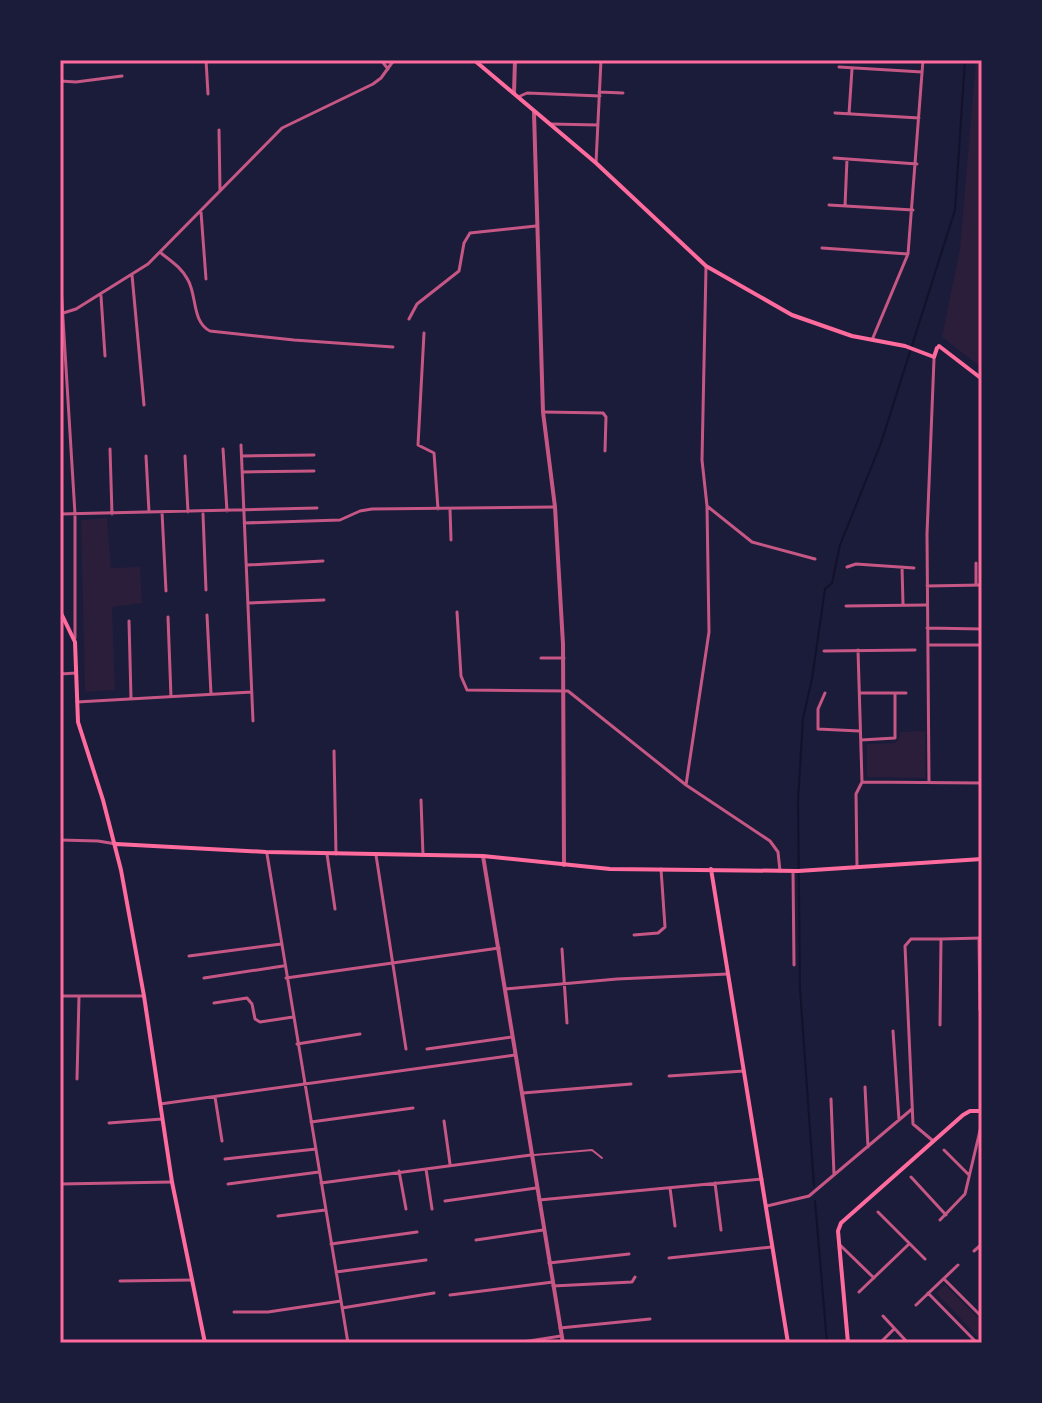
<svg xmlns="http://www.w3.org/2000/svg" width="1042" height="1403" font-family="'Nunito Sans',sans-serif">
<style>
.green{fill:#2a1e3b}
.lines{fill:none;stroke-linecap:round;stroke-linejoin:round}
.stream{stroke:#12122b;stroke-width:2}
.pedestrian{stroke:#c65784;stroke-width:2}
.minor{stroke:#c65784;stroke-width:3}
.tertiary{stroke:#c65784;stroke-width:4}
.secondary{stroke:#ff6b9d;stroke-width:4}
.neatline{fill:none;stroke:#ff6b9d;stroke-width:3}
</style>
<rect width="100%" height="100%" fill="#1b1b3a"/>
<!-- green -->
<path class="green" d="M976 60H982V368L942 337 960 249Z
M107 518 111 568 140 567 142 603 112 607 115 690 85 692 81 520Z
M925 731V778L867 777V744L895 743 899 739 900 732Z
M945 1285 982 1322V1341L936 1293Z"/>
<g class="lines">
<!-- stream -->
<path class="stream" d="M814 1186 800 989 798 801 803 718 812 679 825 589 832 583 840 545 881 443 955 210 965 60
M815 1201 827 1343"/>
<!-- pedestrian -->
<path class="pedestrian" d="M534 1155 592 1150 602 1158"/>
<!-- minor -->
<path class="minor" d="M206 60 208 94
M381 60 388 69
M839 67 922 72
M60 81 76 82 122 76
M599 92 623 93
M518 97 527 93 600 96
M835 113 919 118
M849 114 852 69
M551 124 598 125
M219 130 220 190
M834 158 917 164
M596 163 601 60
M829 205 913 210
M845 206 847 159
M201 212 206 279
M822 248 908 254
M161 253C171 261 182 268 188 280 197 296 192 322 210 331L294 340 393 347
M60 270 75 514V638
M132 275 144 405
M101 296 105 356
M60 314 76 309 148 264 282 128 373 84 381 78 394 60
M409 319 417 304 459 271 464 243 470 233 536 226
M424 333 418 445 434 453 438 509
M872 340 908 254 923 60
M543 412 603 413 606 417 605 451
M241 445 253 721
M110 449 112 514
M223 449 227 511
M146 456 149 512
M185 456 188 512
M242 456 314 455
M242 472 314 471
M707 506 752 542 815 559
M450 509 451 540
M162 512 166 591
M60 514 317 508
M203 514 206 590
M244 523 340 520 360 511 372 509 555 507
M976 563V585
M247 565 323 561
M847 567 856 564 914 568
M902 567 903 604
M927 586 982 585
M249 603 324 600
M846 606 926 605
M457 612 461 676 467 690 568 691 686 785 770 841 778 852 780 871
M207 615 211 694
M168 617 171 697
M129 621 131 698
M927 628 982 629
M928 645H982
M824 651 915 650
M541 658H564
M60 674 76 673
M825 693 818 709V729L859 731
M861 693H906
M77 702 252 692
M861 740 895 738V693
M334 751 336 854
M862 782 982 783
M929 783 927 534 934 359
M686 785 709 632 707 506 702 460 706 267
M421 800 423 855
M60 840 98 841 116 844
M267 854 348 1343
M327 854 335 909
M376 855 406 1049
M857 867 856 794 862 782 858 650
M793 871 794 965
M634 935 658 933 665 927 661 869
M979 938 980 1010
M562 949 567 1023
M189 956 281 944
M204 978 283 966
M286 978 499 948
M505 989 617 979 728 974
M60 996H144
M214 1003 247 998 252 1004 255 1019 260 1022 293 1017
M940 1025 941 939 982 938
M893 1031 899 1120
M297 1044 360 1034
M427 1049 512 1037
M669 1076 744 1071
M77 1079 79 996
M865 1087 868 1147
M523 1093 631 1084
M215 1097 222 1141
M831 1099 834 1175
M160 1104 515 1055
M444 1121 450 1164
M311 1122 413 1108
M109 1123 162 1119
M932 1140 913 1124 905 946 911 939H941
M944 1150 969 1175
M225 1159 316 1149
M426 1169 432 1209
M399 1171 406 1209
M911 1177 946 1215
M321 1183 531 1155
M715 1183 721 1230
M60 1184 172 1182
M228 1184 319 1172
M670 1188 675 1226
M539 1200 762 1179
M445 1201 536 1188
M767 1206 809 1196 912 1109
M878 1212 925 1259
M278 1216 325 1210
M940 1220 965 1194 982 1122
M476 1240 543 1230
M331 1244 417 1232
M840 1245 874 1278
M974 1251 982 1244
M669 1258 772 1247
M549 1263 629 1254
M336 1272 426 1260
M944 1279 982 1317
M120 1281 192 1280
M553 1286 632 1282 635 1277
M859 1292 909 1244
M928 1293 977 1343
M450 1295 553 1282
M916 1305 958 1265
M342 1308 434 1293
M234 1312H268L341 1301
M883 1316 908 1343
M560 1328 650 1319
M516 1343 561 1336
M880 1343 894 1329"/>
<!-- tertiary -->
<path class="tertiary" d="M514 93 515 60
M534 113 543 412 555 507 563 644 564 865
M483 856 563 1343"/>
<!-- secondary -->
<path class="secondary" d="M474 60 596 163 706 266 792 315 852 336 905 346 934 357 937 348
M939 346 982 379
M60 611 75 642 78 722 103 800 121 870 144 996 172 1182 205 1343
M116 844 266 852 483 856 610 869 798 871 982 859
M711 869 788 1343
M848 1343 838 1231 841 1223 963 1115 970 1111H982"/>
</g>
<!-- border -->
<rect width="1042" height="1403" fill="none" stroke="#1b1b3a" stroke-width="124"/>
<rect x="62" y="62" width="918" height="1279" class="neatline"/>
</svg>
